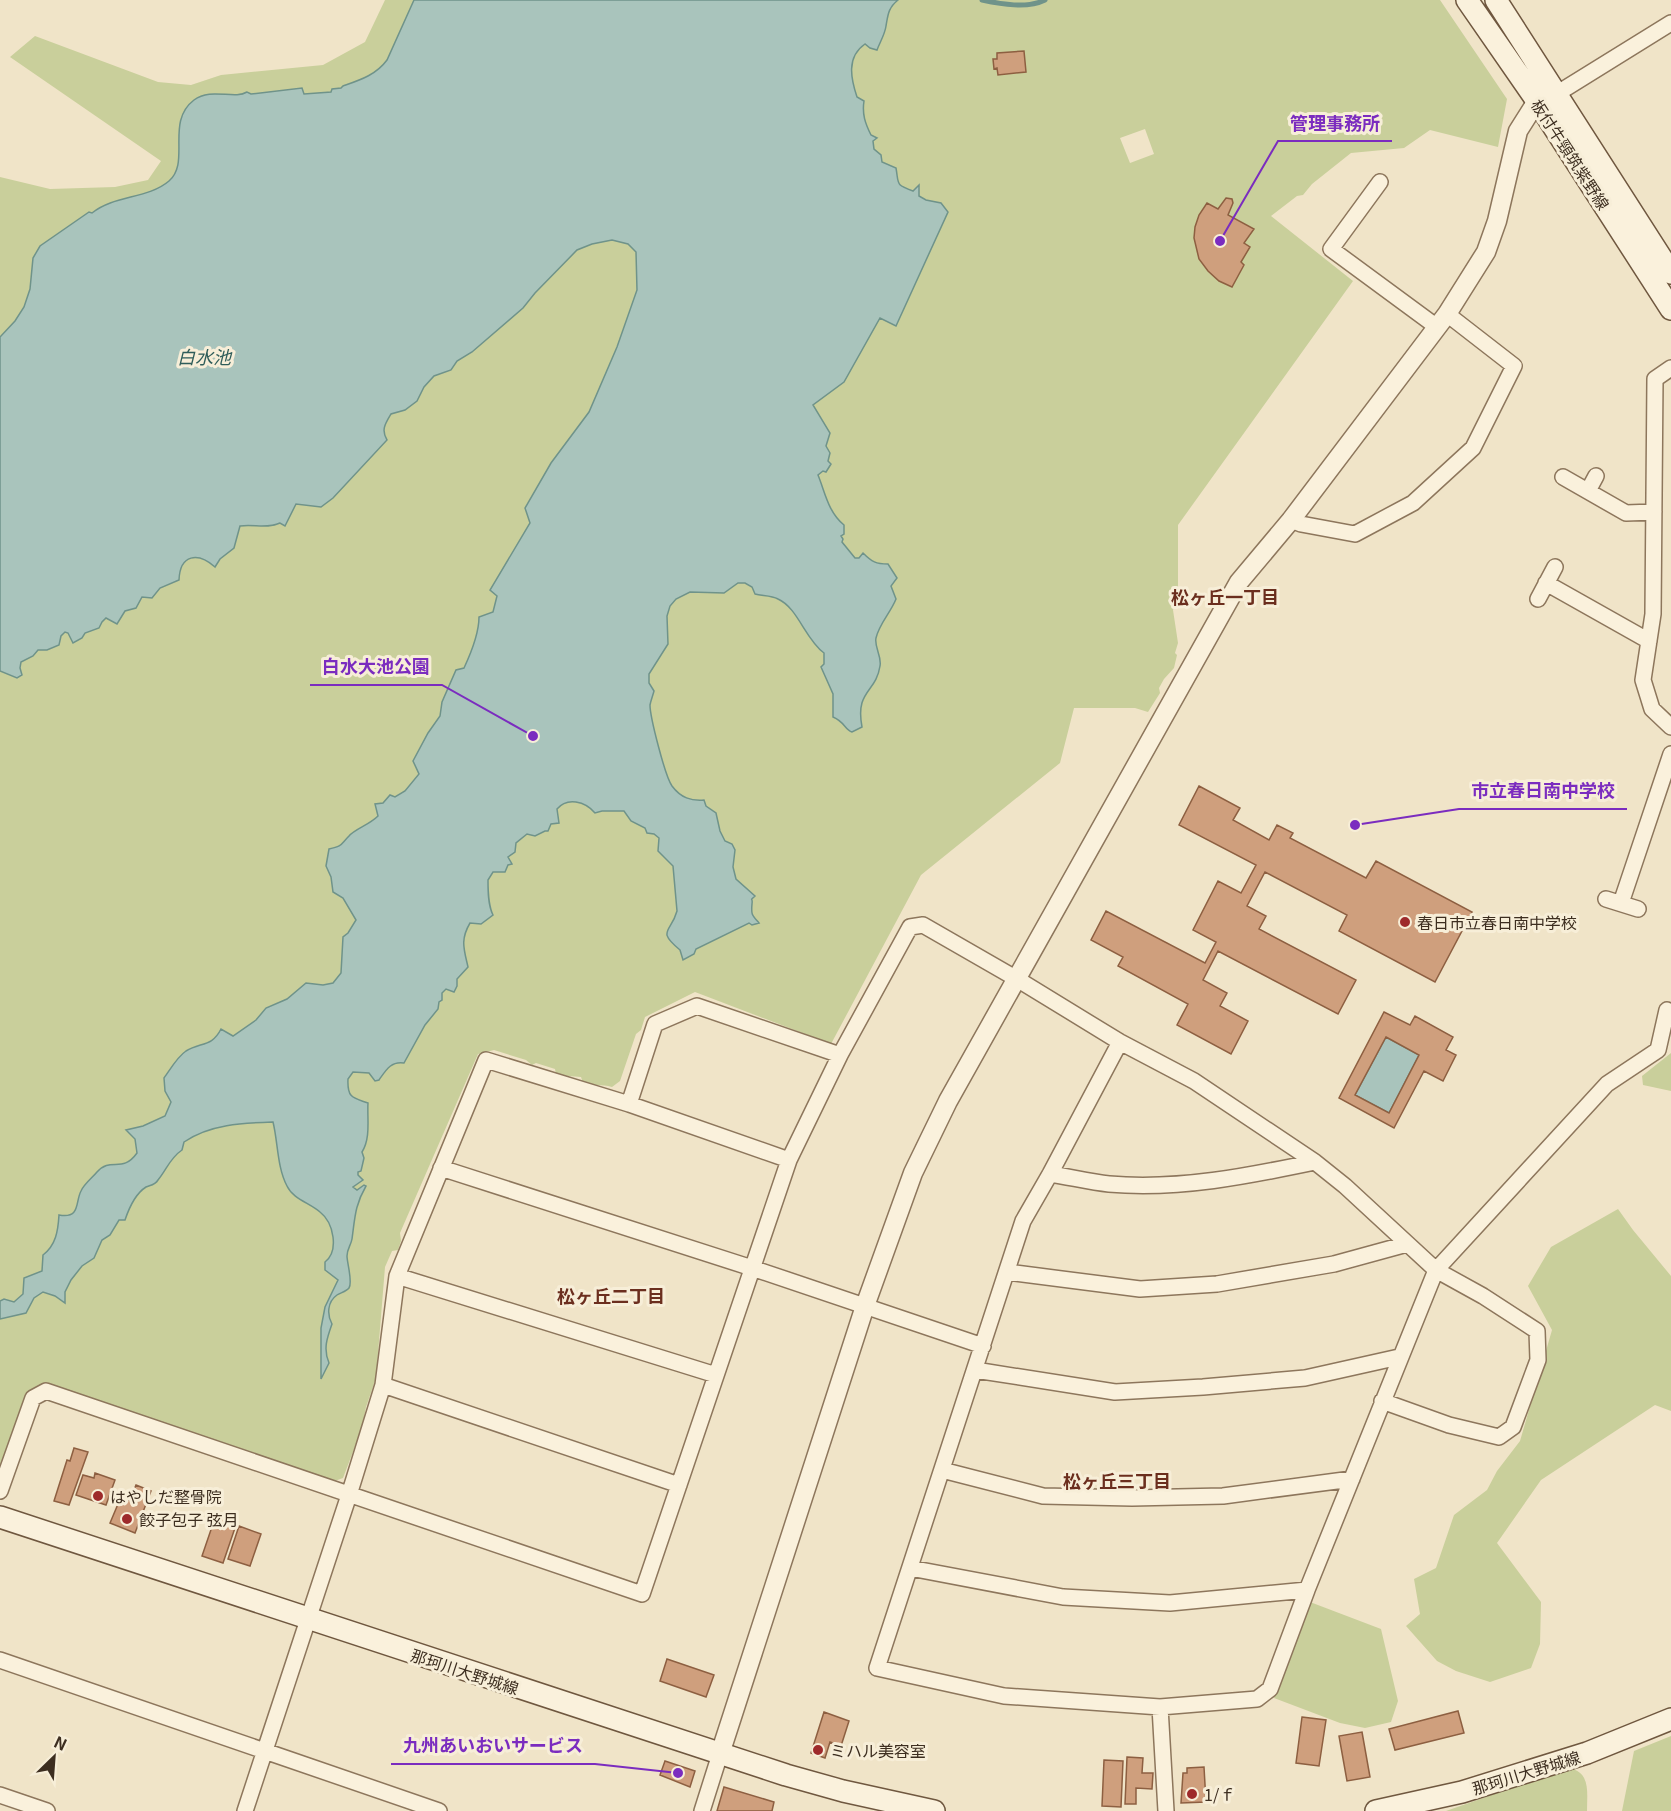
<svg xmlns="http://www.w3.org/2000/svg" width="1671" height="1811" font-family="Georgia,'Noto Sans JP',serif">
<style>
.green{fill:#c9cf9b;fill-rule:evenodd}
.water{fill:#a9c4bc;stroke:#6f938a;stroke-width:1.5}
.lines{fill:none;stroke-linecap:round;stroke-linejoin:round}
.stream{stroke:#6f938a;stroke-width:5}
.building{fill:#cf9f7d;stroke:#8d5f41;stroke-width:1.5;fill-rule:evenodd}
.minor-casing{stroke:#8d765c;stroke-width:18}
.tertiary-casing{stroke:#8d765c;stroke-width:21}
.secondary-casing{stroke:#6f573f;stroke-width:24}
.minor{stroke:#faf1dc;stroke-width:15}
.tertiary{stroke:#faf1dc;stroke-width:18}
.secondary{stroke:#faf1dc;stroke-width:21}
.poi-dot{fill:#9e2a2b;stroke:#f7eed8;stroke-width:2}
.labels{text-anchor:middle;dominant-baseline:central;stroke-width:6;stroke-linejoin:round;paint-order:stroke}
.street-label{font-size:16px;fill:#3d2e20;stroke:#f7eed8}
.poi-label{font-size:16px;fill:#3d2e20;stroke:#f7eed8;text-anchor:start}
.water-label{font-size:18px;font-style:italic;fill:#2f5d5a;stroke:#f7eed8}
.neighbourhood-label{font-size:18px;font-weight:bold;fill:#6b2e1e;stroke:#f7eed8}
.leader{fill:none;stroke:#7b2cbf;stroke-width:2}
.callout-dot{fill:#7b2cbf;stroke:#f7eed8;stroke-width:2}
.callout-label{font-size:18px;text-anchor:middle;font-weight:bold;fill:#7b2cbf;stroke:#f7eed8;stroke-width:6;stroke-linejoin:round;paint-order:stroke}
</style>
<rect width="100%" height="100%" fill="#f0e4c8"/>
<!-- green -->
<path class="green" d="M385 0H1440L1507 99 1498 147 1430 130 1404 148 1351 153 1312 184 1303 195 1297 196 1271 216 1353 281 1178 525V596L1173 610 1178 643 1175 653 1177 655 1174 668 1164 679 1159 688 1160 693 1148 712 1135 708H1074L1060 763 921 875 831 1044 695 992 645 1017 641 1030 636 1034 620 1081 612 1087C602 1084 593 1086 583 1083L581 1077 556 1075 555 1069 536 1063 532 1065 526 1060 494 1050 478 1054 400 1233 401 1241 398 1250 392 1251 385 1267 376 1378 366 1407 362 1428 343 1478 332 1482 43 1387 0 1472V177L50 189 115 187 148 180 161 161 10 57 35 36 158 82 191 85 221 75 323 65 365 42ZM1145 129 1154 154 1130 163 1120 138Z
M1671 1053V1091L1643 1085 1642 1076Z
M1618 1209 1633 1230 1671 1276V1411L1655 1405 1541 1480 1497 1543 1541 1602 1540 1644 1531 1668 1490 1682 1456 1671 1437 1661 1406 1626 1420 1614 1414 1579 1436 1568 1454 1515 1487 1490 1497 1471 1520 1441 1552 1330 1528 1286 1551 1247Z
M1310 1602 1381 1629 1398 1701 1391 1722 1365 1728 1340 1723 1274 1698Z
M1671 1736V1811H1622L1634 1751Z
M1569 1768C1591 1772 1587 1793 1587 1811H1446Z"/>
<!-- water -->
<path class="water" d="M414 0H898C888 8 888 15 886 26 885 34 880 42 877 50L870 48 865 44C846 57 851 79 857 97L864 101C862 114 865 123 871 135L877 138 873 141 874 149 881 155 882 162 896 168C899 185 895 184 913 191L919 185V196L926 200 941 203 948 212 896 326 880 318 844 382 813 405 830 433 826 446 830 453 828 461 831 464 826 472 823 471 818 475C825 492 828 512 844 525V534L841 536 843 539 842 542 855 558H859L863 553C872 562 876 564 888 564L897 578 891 586 896 599C891 612 879 624 876 638 874 647 882 656 880 666 876 693 855 690 862 727L852 732C845 730 845 722 833 717V694L821 667 824 664V653C805 639 798 608 778 599 771 595 762 596 755 594L752 587 745 583H738L724 593 690 592 676 599 670 606 667 616 668 644 649 674V683L654 691C653 695 651 700 650 705 650 717 665 776 672 786 681 798 691 801 704 800L706 806 716 813 720 831 725 841 732 844 735 850 733 867 736 879 755 896C749 902 753 896 752 904 751 915 752 915 759 923L752 925 749 923 696 949 694 954 683 960 680 950C656 930 671 933 677 911L673 866 658 851 659 838 654 834 647 833 645 828 631 821 624 811H602L595 813C585 801 567 797 557 809L559 823 551 824 548 831H545L535 836 527 834 516 843 515 852 508 857 512 864 508 865 505 872H493L488 880C488 891 488 905 493 915L481 924 470 923C460 940 464 949 468 967L457 979V986L454 992 446 989 442 993V1000L439 1002 438 1009 425 1025 404 1063C391 1061 386 1070 379 1080L375 1081 369 1073 353 1072 348 1079C347 1099 354 1098 368 1103 367 1118 371 1138 362 1152L364 1158 361 1171 358 1172V1175L363 1180 353 1187 357 1190 364 1185 366 1186C355 1205 355 1217 352 1239 351 1245 347 1249 347 1256 347 1263 353 1282 349 1288 347 1291 340 1293 337 1295 327 1302 327 1315 332 1324 327 1338 323 1349 329 1363L321 1379V1328L325 1307 338 1280 325 1270V1262C339 1251 334 1223 320 1212 310 1203 293 1199 287 1186 277 1167 278 1142 273 1122 243 1123 210 1124 184 1142L182 1150C170 1158 167 1169 158 1180 155 1185 151 1185 146 1187 135 1194 129 1208 125 1220H119L110 1235 102 1240 94 1258 82 1266 71 1280 65 1292V1303L55 1296 43 1292 34 1298 26 1313 0 1319V1301L4 1299 14 1302 23 1294 24 1278 42 1271 43 1255C56 1245 58 1231 59 1215 81 1219 75 1202 81 1191 84 1184 92 1178 97 1172 111 1156 122 1174 137 1153L135 1139 126 1130 143 1126 165 1116 171 1102 165 1091 164 1078C170 1070 177 1057 186 1051 201 1042 212 1047 221 1029L233 1036 256 1020 266 1008 287 999 306 983 323 985 333 983 341 973 343 937 348 933 356 920 343 898 333 892 331 877 326 866 329 849C343 846 340 845 349 836 355 829 369 825 378 816L375 804 383 803 390 795 395 797 405 791 419 774 413 761 428 733 440 716 442 702 456 670 464 668C471 653 479 633 479 617L493 612 497 596 490 590 530 523 525 508 551 463 589 412 617 347 637 290 636 252 628 244 612 240 592 244 577 250 535 293 523 308 472 352 457 361 451 370 434 376 424 387 417 401 405 410 391 414C385 424 381 430 387 440L333 498 321 507 296 504 285 526 280 523C267 529 254 524 240 526L234 548 220 559 215 567C198 552 180 554 179 580L160 588 152 598 142 597 136 608 125 611 117 624 106 618 102 622 99 628 85 633 82 638 73 643 68 633 65 632 61 636 59 645 47 650H38L33 656 21 662 20 668 22 675 17 678 0 671V337L15 321 24 307 30 289 33 258 40 246 89 212 92 213C114 195 148 199 169 181 191 162 165 122 194 100 211 87 234 100 247 92L251 94 302 88 304 94 331 92 332 89 341 88 343 86C360 80 376 75 387 60Z
M1386 1037 1419 1055 1389 1113 1355 1095Z"/>
<g class="lines">
<!-- stream -->
<path class="stream" d="M982 0C1001 4 1027 9 1045 0"/>
</g>
<!-- building -->
<path class="building" d="M1024 51 1026 72 998 75 997 68 994 69 993 59H997V53Z
M1226 198 1232 199 1233 203 1228 215 1254 229 1244 243 1250 247 1241 262 1244 265 1232 287 1219 281 1208 271 1199 259 1194 238 1195 227 1199 215 1207 203 1218 209Z
M1199 786 1240 808 1233 820 1269 840 1277 825 1293 833 1290 838 1366 878 1376 861 1472 912 1435 982 1339 931 1347 915 1265 872 1247 906 1266 916 1259 929 1356 980 1338 1014 1218 951 1203 980 1227 993 1220 1006 1248 1021 1231 1054 1177 1025 1188 1004 1118 966 1123 957 1091 940 1106 911 1205 963 1216 942 1193 930 1218 881 1241 893 1256 865 1179 825Z
M1384 1012 1410 1025 1415 1016 1453 1037 1446 1050 1456 1055 1443 1081 1424 1071 1394 1128 1339 1098ZM1386 1037 1419 1055 1389 1113 1355 1095Z
M74 1448 88 1452 69 1505 54 1501 67 1460 70 1461Z
M95 1473 115 1480 106 1505 76 1495 83 1475 94 1478Z
M136 1485 151 1491 135 1533 110 1523 121 1497 130 1500Z
M216 1515 237 1522 223 1563 202 1556Z
M239 1526 261 1534 250 1566 228 1559Z
M667 1659 714 1675 706 1697 660 1681Z
M1458 1711 1464 1733 1395 1750 1389 1729Z
M824 1712 849 1721 841 1746 830 1742 825 1758 811 1753Z
M1302 1717 1326 1720 1319 1766 1296 1763Z
M1362 1732 1370 1777 1347 1781 1339 1736Z
M1127 1757 1143 1758 1142 1773H1153L1152 1789 1136 1788V1804H1125Z
M1104 1760 1123 1761 1121 1807 1102 1806Z
M665 1761 695 1771 690 1787 660 1775Z
M1204 1767 1206 1802 1181 1803 1183 1773H1187V1768Z
M724 1787 774 1802 772 1811H717Z"/>
<g class="lines">
<!-- minor casing -->
<g class="minor-casing">
<path id="minor" d="M1549 97 1558 93 1671 23
M1380 182 1331 249 1437 327
M1671 368 1655 379 1653 614 1643 680 1652 709 1671 727
M1563 477 1626 513 1654 512
M1588 491 1596 476
M1291 520 1301 524 1355 534 1413 503 1473 448 1514 366 1447 314
M1546 583 1649 641
M1538 599 1555 567
M1606 899 1638 909
M1621 903 1671 754
M1120 1042 1050 1174 1023 1221 877 1668 1004 1696 1160 1707 1257 1699 1270 1689 1307 1590 1436 1270 1607 1084 1658 1050 1667 1010
M629 1104 655 1024 697 1006 840 1055
M441 1168 752 1268 983 1346
M1050 1174C1070 1177 1090 1182 1109 1184 1179 1190 1248 1176 1315 1162
M1007 1272 1140 1289 1217 1284 1334 1264 1407 1244
M397 1276 716 1375
M975 1370 1115 1392 1203 1387 1305 1378 1399 1357
M383 1385 679 1485
M942 1470 1043 1496 1132 1498 1223 1496 1352 1479
M0 1491 33 1398 46 1391 642 1594 789 1160 840 1055 910 927 923 925 1017 979 1120 1042 1194 1081 1315 1162 1345 1186 1436 1270 1483 1296 1537 1331 1538 1360 1513 1427 1499 1437 1449 1425 1382 1401
M910 1568 1063 1597 1170 1603 1307 1590
M0 1660 439 1811
M1160 1707 1166 1811
M0 1795 47 1811
M245 1811 349 1495 383 1385 397 1276 486 1060 629 1104 789 1160
M702 1811 720 1754"/>
</g>
<!-- tertiary casing -->
<g class="tertiary-casing">
<path id="tertiary" d="M720 1754 865 1306 913 1173 948 1101 1239 582 1291 520 1447 314 1486 252 1497 221 1518 131 1537 101"/>
</g>
<!-- secondary casing -->
<g class="secondary-casing">
<path id="secondary" d="M1467 0 1537 101 1671 309
M1496 0 1671 273
M0 1517 786 1775 843 1791 934 1811
M1376 1811 1462 1792 1587 1753 1671 1719"/>
</g>
<!-- minor -->
<use href="#minor" class="minor"/>
<!-- tertiary -->
<use href="#tertiary" class="tertiary"/>
<!-- secondary -->
<use href="#secondary" class="secondary"/>
</g>
<!-- markers -->
<g class="poi-dot">
<circle cx="1405" cy="922" r="6"/>
<circle cx="98" cy="1496" r="6"/>
<circle cx="127" cy="1519" r="6"/>
<circle cx="818" cy="1750" r="6"/>
<circle cx="1192" cy="1794" r="6"/>
</g>
<g class="labels">
<!-- street labels -->
<g class="street-label">
<text transform="translate(1571 154) rotate(57)">板付牛頸筑紫野線</text>
<text transform="translate(465 1671) rotate(18)">那珂川大野城線</text>
<text transform="translate(1526 1772) rotate(-17)">那珂川大野城線</text>
</g>
<!-- poi labels -->
<g class="poi-label">
<text x="1417" y="922">春日市立春日南中学校</text>
<text x="110" y="1496">はやしだ整骨院</text>
<text x="139" y="1519">餃子包子 弦月</text>
<text x="830" y="1750">ミハル美容室</text>
<text x="1204" y="1794">1/ｆ</text>
</g>
<!-- water labels -->
<g class="water-label">
<text x="204" y="356">白水池</text>
</g>
<!-- neighbourhood labels -->
<g class="neighbourhood-label">
<text x="1225" y="596">松ヶ丘一丁目</text>
<text x="611" y="1295">松ヶ丘二丁目</text>
<text x="1117" y="1480">松ヶ丘三丁目</text>
</g>
</g>
<!-- callouts -->
<path class="leader" d="M1220 241L1278 141H1392M533 736L442 685H310M1355 825L1459 809H1627M678 1773L595 1764H391"/>
<g class="callout-dot">
<circle cx="1220" cy="241" r="6"/>
<circle cx="533" cy="736" r="6"/>
<circle cx="1355" cy="825" r="6"/>
<circle cx="678" cy="1773" r="6"/>
</g>
<g class="callout-label">
<text x="1335" y="130">管理事務所</text>
<text x="376" y="673">白水大池公園</text>
<text x="1543" y="797">市立春日南中学校</text>
<text x="493" y="1752">九州あいおいサービス</text>
</g>
<!-- north arrow -->
<g transform="translate(54 1757) rotate(25)" stroke="#f7eed8" stroke-width="4.5" paint-order="stroke">
<path d="M0-4.5L10 22L0 15L-10 22Z" fill="#3d2e20"/>
<text y="-9" font-size="16" font-weight="bold" text-anchor="middle" fill="#3d2e20">N</text>
</g>
</svg>
